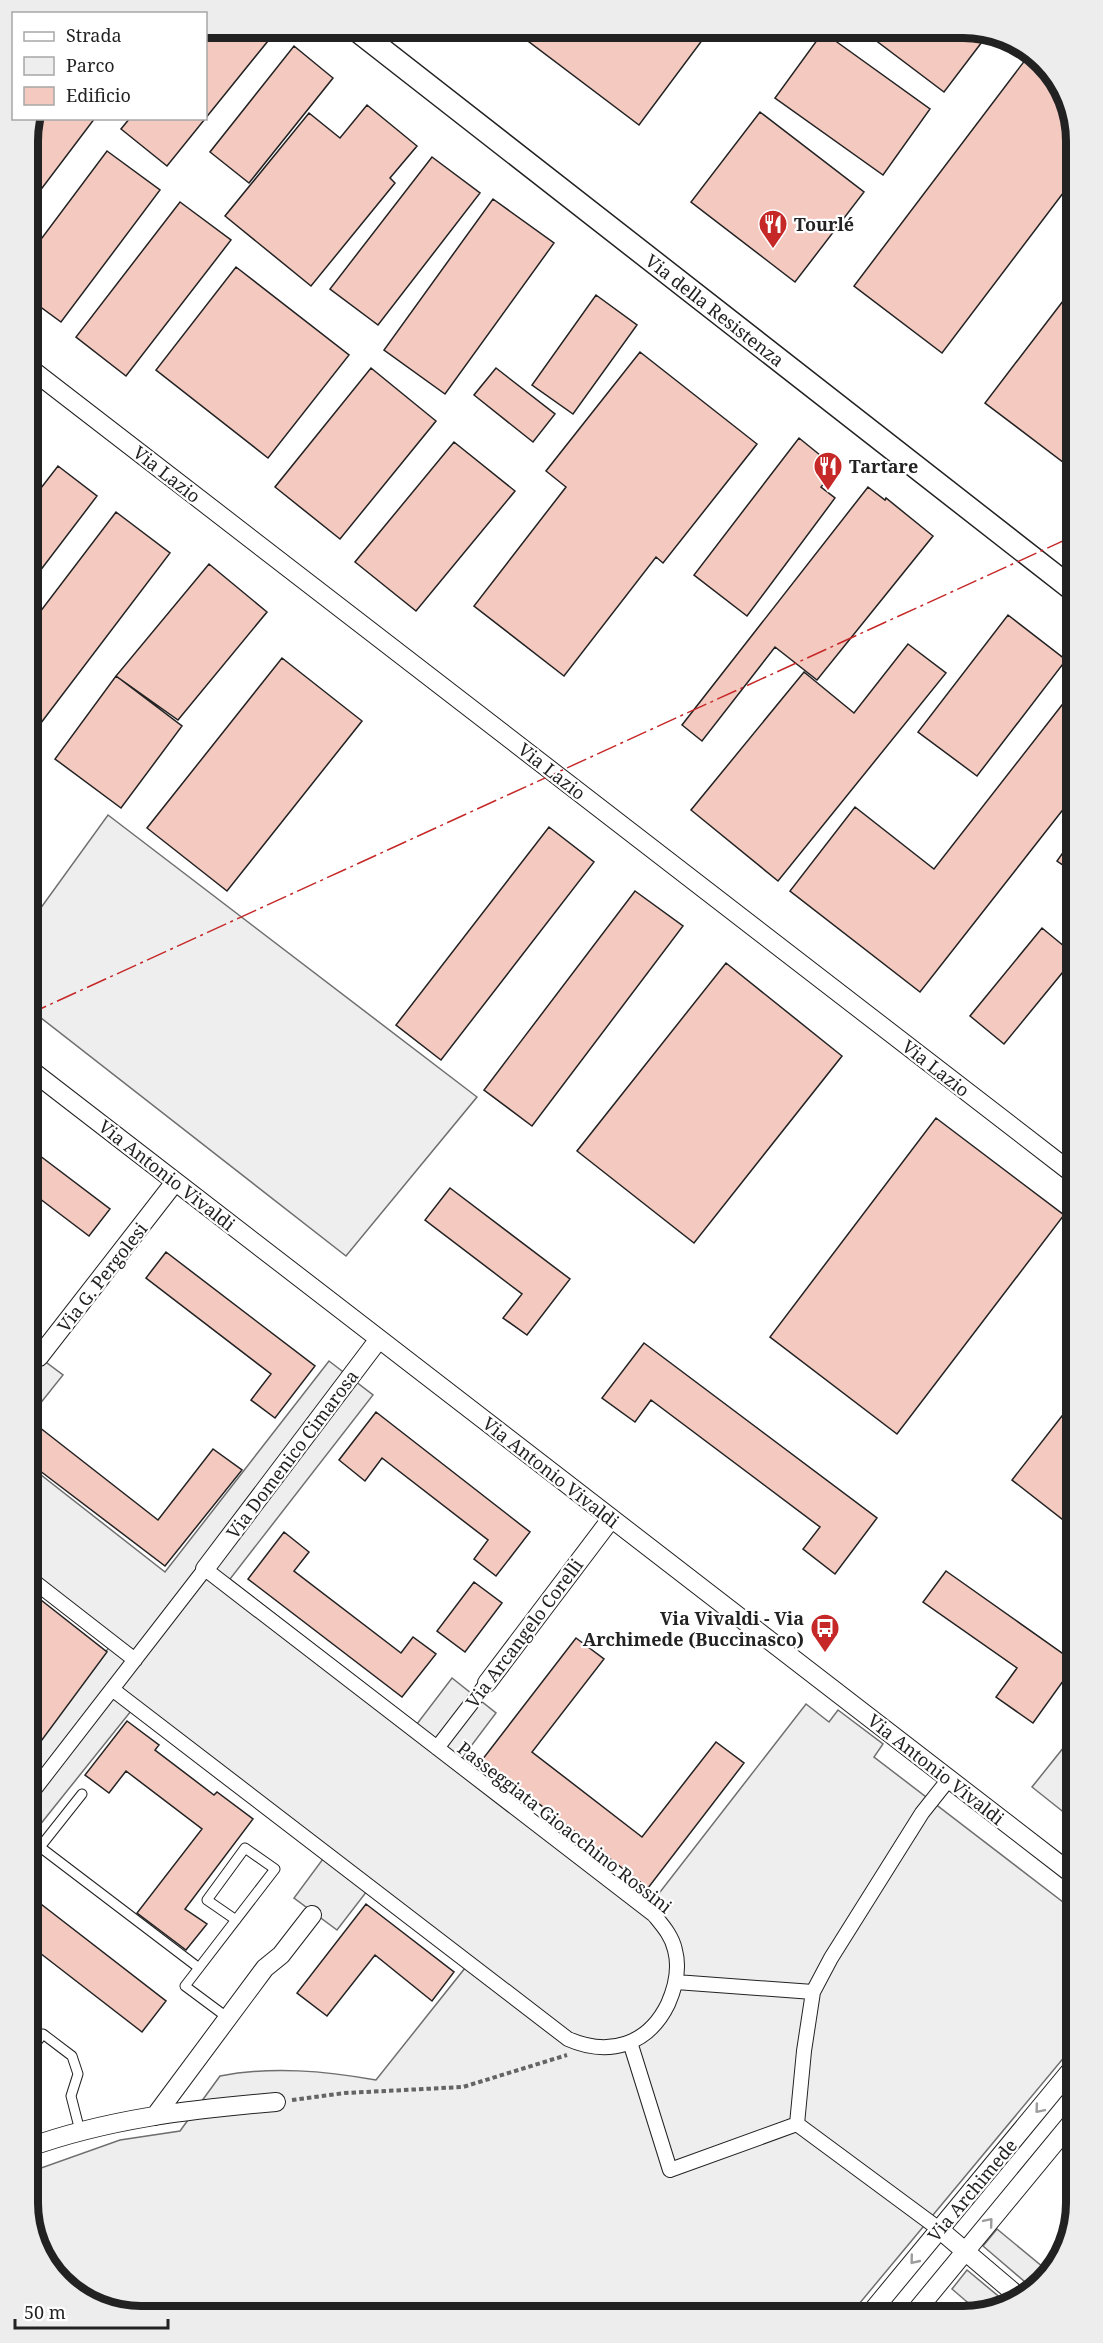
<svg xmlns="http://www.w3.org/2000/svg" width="1103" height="2343" font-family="'Noto Serif',serif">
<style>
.green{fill:#eee;stroke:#6f6f6f;stroke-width:1.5}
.parking{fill:#ededed;stroke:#6f6f6f;stroke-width:1.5}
.building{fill:#f3c9c0;stroke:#222;stroke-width:1.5}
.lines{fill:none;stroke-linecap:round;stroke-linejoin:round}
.service-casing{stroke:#222;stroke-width:11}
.pedestrian-casing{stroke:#222;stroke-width:16}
.minor-casing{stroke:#222;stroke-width:20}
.tertiary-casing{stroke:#222;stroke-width:25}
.path{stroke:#646464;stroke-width:4;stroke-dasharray:4.5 3;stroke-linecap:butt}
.service{stroke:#fff;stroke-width:9}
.pedestrian{stroke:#fff;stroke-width:14}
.minor{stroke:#fff;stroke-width:18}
.tertiary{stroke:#fff;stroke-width:22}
.power{stroke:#c62828;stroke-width:1.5;stroke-dasharray:21 4.5 3 4.5;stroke-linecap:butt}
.oneway{stroke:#9c9c9c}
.labels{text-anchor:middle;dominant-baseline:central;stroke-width:4.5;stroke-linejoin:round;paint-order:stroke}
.poi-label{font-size:18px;font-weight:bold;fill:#222;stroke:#fff;text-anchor:start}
.street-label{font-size:18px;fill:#222;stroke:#fff}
.rim{fill:none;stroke:#222;stroke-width:8}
</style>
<rect width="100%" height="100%" fill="#fff"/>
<!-- green -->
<path class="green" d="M108 815 477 1097 346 1256 27 1007V927Z
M27 1348 63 1375 27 1420Z
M329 1361 373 1395 230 1579 417 1724 452 1678 496 1713 462 1758 650 1905 806 1704 829 1722 838 1710 883 1744 874 1757 1076 1912V2043L849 2316H133L72 2293 36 2246 27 2203V2173L120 2140 180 2131 220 2076C272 2066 325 2071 376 2080L465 1968 367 1891 337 1930 294 1898 323 1859 131 1711 27 1841V1753L111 1645 27 1581V1464L165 1572Z
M1076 1732V1822L1032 1787Z"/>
<!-- parking -->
<path class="parking" d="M997 2229 1049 2272 1031 2287 983 2246Z
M967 2270 1009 2305 980 2313 952 2289Z"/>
<!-- building -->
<path class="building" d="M206 27H261L272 36 167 166 121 129 130 118H206Z
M532 27H712L639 125 524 38Z
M858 27H970L988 34 944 92Z
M823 32 930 109 883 175 775 98Z
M294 46 333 78 249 183 210 152Z
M1032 51 1068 97 1076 140V176L942 353 854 286Z
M367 105 417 146 390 178 395 183 311 286 225 216 309 113 340 138Z
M760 112 864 192 795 282 691 202Z
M34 118H95L27 208V133Z
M107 151 160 190 61 322 27 297V258Z
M432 157 480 193 378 325 330 289Z
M493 199 554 243 445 394 384 350Z
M180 202 231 240 126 376 76 337Z
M236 267 349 355 268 458 156 370Z
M1076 284V472L985 403Z
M596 295 637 325 573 414 532 385Z
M640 352 757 444 663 563 656 557 564 676 474 606 566 487 546 471Z
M371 368 436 421 340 539 275 487Z
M496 368 555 414 533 442 474 395Z
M799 438 836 468 821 487 835 498 747 616 694 575Z
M454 442 515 491 416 611 355 562Z
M27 452 36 458 27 469Z
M58 466 97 496 27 588V506Z
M868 487 885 500 886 498 933 536 817 680 775 647 702 741 682 725Z
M116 512 170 553 28 740 27 629Z
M209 564 267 612 178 720 116 676Z
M1008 615 1066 660 977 776 918 732Z
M908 644 946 673 778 881 691 810 804 672 854 713Z
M282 658 362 721 227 891 147 828Z
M116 676 182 726 121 808 55 759Z
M1076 687V793L920 992 790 891 855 807 934 869Z
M549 827 594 862 441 1060 396 1025Z
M1076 834V874L1057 861Z
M635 891 683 926 532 1126 484 1090Z
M1042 928 1076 956 1004 1044 970 1016Z
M726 963 842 1056 694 1243 577 1151Z
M936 1118 1064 1215 897 1434 770 1337Z
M27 1146 110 1209 89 1236 27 1189Z
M450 1188 570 1279 527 1335 503 1318 522 1294 425 1220Z
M166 1252 315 1366 275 1418 251 1400 271 1374 146 1278Z
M644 1343 877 1518 835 1574 803 1549 820 1527 651 1400 635 1422 602 1398Z
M1076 1398V1530L1012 1480Z
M376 1412 530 1532 496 1576 474 1559 488 1540 382 1458 365 1481 339 1460Z
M39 1427 158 1520 213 1449 242 1470 165 1566 27 1461V1445Z
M284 1532 309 1552 294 1571 401 1653 413 1637 436 1654 402 1697 248 1579Z
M946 1571 1076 1663 1033 1723 996 1697 1017 1668 923 1602Z
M474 1582 502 1603 465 1652 437 1631Z
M27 1589 107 1652 36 1748 27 1741V1675L39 1660 27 1650Z
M576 1638 604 1659 532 1752 642 1837 716 1742 744 1763 648 1888 482 1760Z
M127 1721 159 1745 155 1750 214 1795 217 1792 253 1819 185 1909 207 1924 186 1950 137 1913 202 1829 126 1771 109 1793 85 1775Z
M28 1894 166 2001 142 2032 27 1943Z
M366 1904 454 1972 432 2001 375 1955 327 2016 297 1993Z"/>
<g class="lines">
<!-- service casing -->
<g class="service-casing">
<path id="service" d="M82 1794 40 1847 199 1968
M228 2018 185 1986 275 1869 245 1848 207 1900 236 1920
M27 2054 43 2034 72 2056 78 2074 71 2096 80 2131"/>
</g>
<!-- pedestrian casing -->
<g class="pedestrian-casing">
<path id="pedestrian" d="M27 1372 39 1357
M27 1576 135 1660
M437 1748 487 1683
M27 1799 205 1569 654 1915C663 1926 672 1936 675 1950 680 1969 676 1986 668 2004 648 2045 609 2057 568 2039L112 1689
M676 1982 813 1992
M630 2042 670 2170 797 2124
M797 2124 804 2051 813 1992 831 1958 922 1813 949 1779
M797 2124 939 2229"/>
</g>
<!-- minor casing -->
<g class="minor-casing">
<path id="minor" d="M27 366 1076 1176
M27 1067 1076 1877
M39 1357 175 1182
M205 1569 379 1339
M487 1683 611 1519
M155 2116 265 1968 281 1955 312 1915
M27 2148C107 2119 192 2109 276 2102
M939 2229 1019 2297
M868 2316 1076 2064
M912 2316 1076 2117"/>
</g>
<!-- tertiary casing -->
<g class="tertiary-casing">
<path id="tertiary" d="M353 27 1076 592"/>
</g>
<!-- path -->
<path class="path" d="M292 2100 345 2093 463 2087 567 2055"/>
<!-- service -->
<use href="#service" class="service"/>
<!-- pedestrian -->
<use href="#pedestrian" class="pedestrian"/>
<!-- minor -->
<use href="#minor" class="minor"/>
<!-- tertiary -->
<use href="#tertiary" class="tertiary"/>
<!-- power -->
<path class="power" d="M27 1015 1076 535"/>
</g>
<!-- one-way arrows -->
<defs><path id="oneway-chevron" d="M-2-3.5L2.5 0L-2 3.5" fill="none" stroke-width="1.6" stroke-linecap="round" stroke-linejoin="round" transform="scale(1.5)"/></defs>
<g class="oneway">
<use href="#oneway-chevron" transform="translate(1039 2109) rotate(130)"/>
<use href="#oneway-chevron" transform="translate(989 2222) rotate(-50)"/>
<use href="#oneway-chevron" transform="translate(914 2260) rotate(129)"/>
</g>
<!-- icons -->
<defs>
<g id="restaurant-pin" transform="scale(1.5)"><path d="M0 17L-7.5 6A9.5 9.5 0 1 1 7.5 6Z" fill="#c62828" stroke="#fff"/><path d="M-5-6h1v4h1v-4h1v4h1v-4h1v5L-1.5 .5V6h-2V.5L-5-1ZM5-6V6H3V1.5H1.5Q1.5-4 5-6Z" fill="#fff"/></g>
<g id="bus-pin" transform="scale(1.5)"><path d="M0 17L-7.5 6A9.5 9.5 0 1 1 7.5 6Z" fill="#c62828" stroke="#fff"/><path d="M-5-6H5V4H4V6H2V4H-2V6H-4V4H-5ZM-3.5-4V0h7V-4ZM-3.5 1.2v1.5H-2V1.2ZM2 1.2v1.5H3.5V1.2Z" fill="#fff"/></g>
</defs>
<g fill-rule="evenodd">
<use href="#restaurant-pin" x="773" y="224"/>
<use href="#restaurant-pin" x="828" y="466"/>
<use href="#bus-pin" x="825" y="1628"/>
</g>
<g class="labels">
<!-- poi labels -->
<g class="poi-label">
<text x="794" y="224">Tourlé</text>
<text x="849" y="466">Tartare</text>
<text x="804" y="1618" text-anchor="end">Via Vivaldi - Via<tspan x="804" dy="21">Archimede (Buccinasco)</tspan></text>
</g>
<!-- street labels -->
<g class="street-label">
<text transform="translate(715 310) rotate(38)">Via della Resistenza</text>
<text transform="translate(167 474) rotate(38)">Via Lazio</text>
<text transform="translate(552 771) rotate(38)">Via Lazio</text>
<text transform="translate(936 1068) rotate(38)">Via Lazio</text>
<text transform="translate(167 1175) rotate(38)">Via Antonio Vivaldi</text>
<text transform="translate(102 1277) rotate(-52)">Via G. Pergolesi</text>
<text transform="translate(292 1454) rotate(-53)">Via Domenico Cimarosa</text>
<text transform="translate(551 1472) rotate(38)">Via Antonio Vivaldi</text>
<text transform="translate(524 1633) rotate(-53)">Via Arcangelo Corelli</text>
<text transform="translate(936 1769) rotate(38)">Via Antonio Vivaldi</text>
<text transform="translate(565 1827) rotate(38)">Passeggiata Gioacchino Rossini</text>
<text transform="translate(972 2190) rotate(-50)">Via Archimede</text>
</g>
</g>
<!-- crop -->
<path d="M0 0H1103V2343H0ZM141 38H963A103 103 0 0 1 1066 141V2203A103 103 0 0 1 963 2306H141A103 103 0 0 1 38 2203V141A103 103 0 0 1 141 38Z" fill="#ededed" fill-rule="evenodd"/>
<path class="rim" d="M141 38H963A103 103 0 0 1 1066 141V2203A103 103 0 0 1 963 2306H141A103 103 0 0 1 38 2203V141A103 103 0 0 1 141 38Z"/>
<!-- legend -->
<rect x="12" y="12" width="195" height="108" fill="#ffffff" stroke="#a7a7a7" stroke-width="1.5"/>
<rect x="24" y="32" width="30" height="9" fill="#ffffff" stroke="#a7a7a7" stroke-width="1.5"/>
<text x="66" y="42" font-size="18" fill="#222222">Strada</text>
<rect x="24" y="57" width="30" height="18" fill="#eeeeee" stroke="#a7a7a7" stroke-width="1.5"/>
<text x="66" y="72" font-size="18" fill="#222222">Parco</text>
<rect x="24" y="87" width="30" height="18" fill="#f3c9c0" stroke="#a7a7a7" stroke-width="1.5"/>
<text x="66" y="102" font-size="18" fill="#222222">Edificio</text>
<!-- scale -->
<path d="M15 2319v9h153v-9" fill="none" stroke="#222222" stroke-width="3"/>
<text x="24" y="2319" font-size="18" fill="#222222" stroke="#ffffff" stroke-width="4.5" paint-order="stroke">50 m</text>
</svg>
